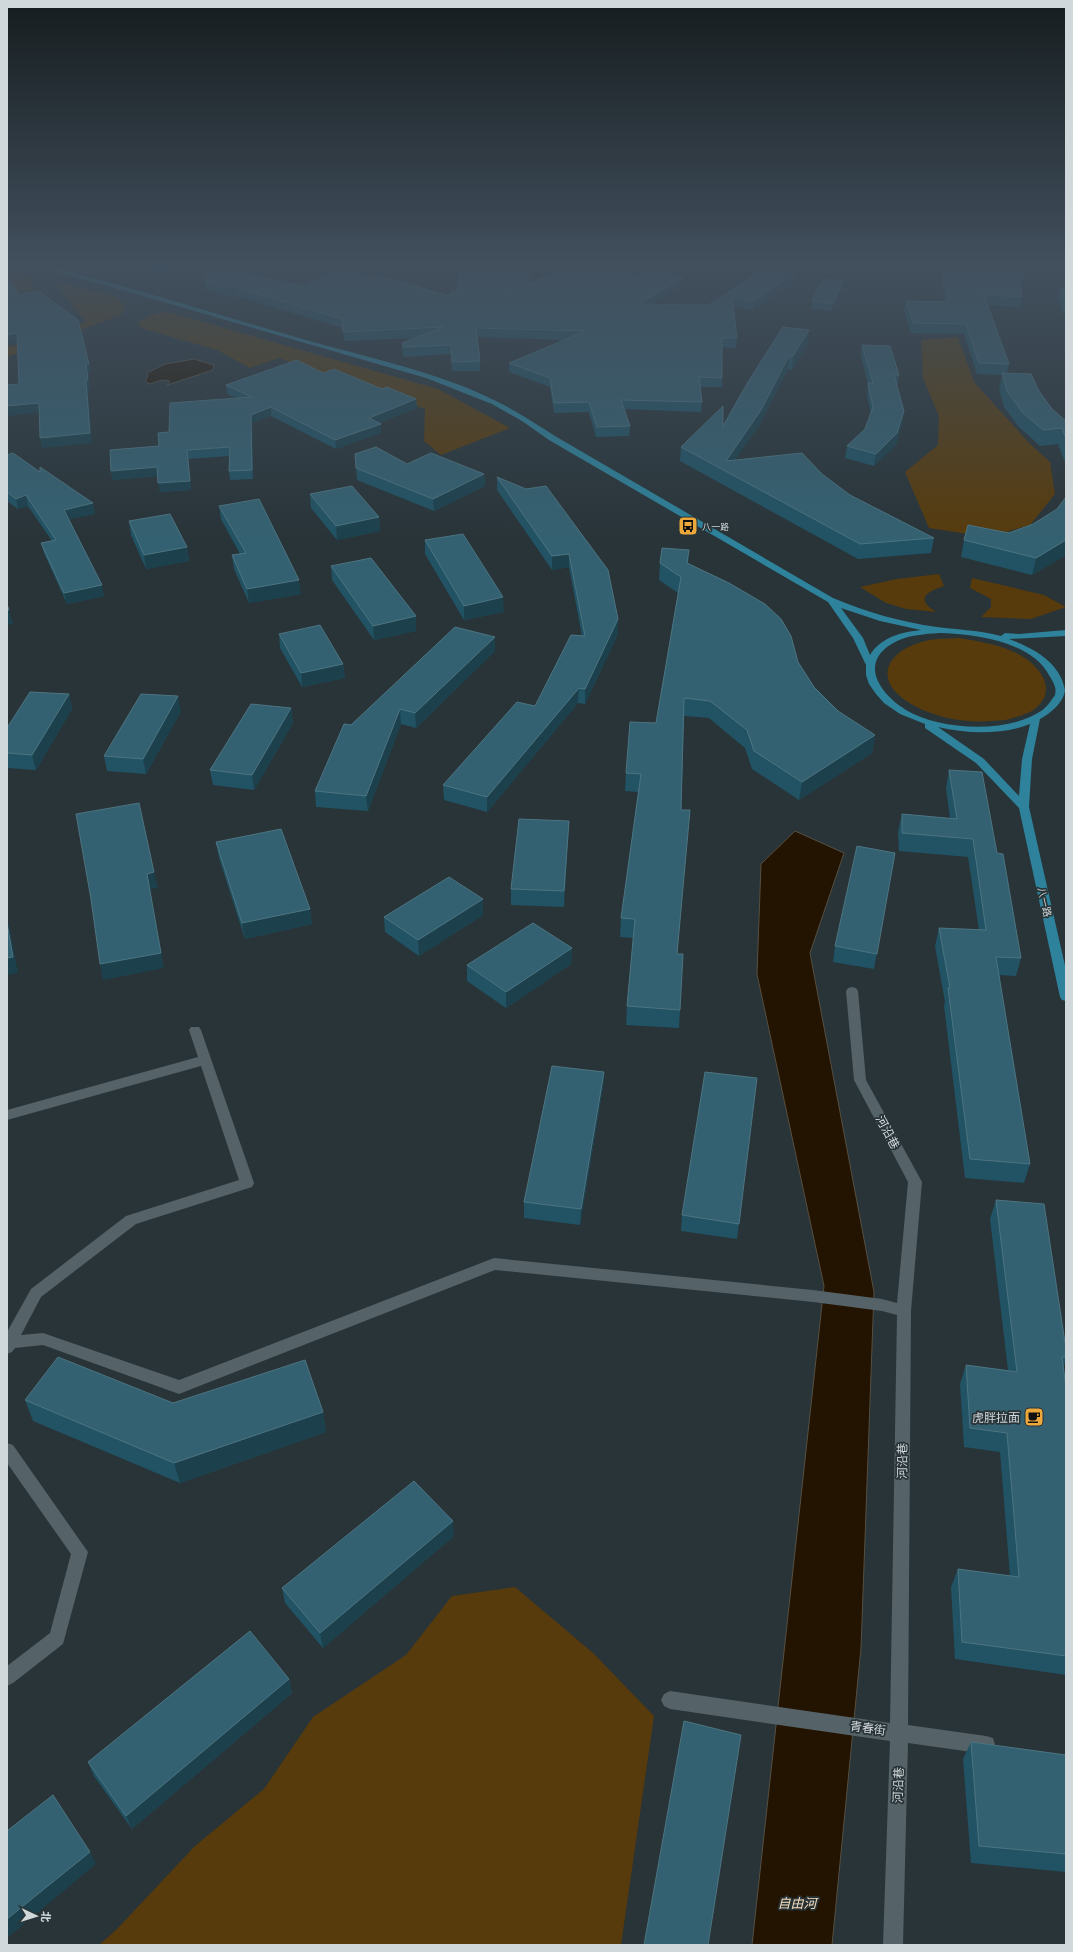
<svg xmlns="http://www.w3.org/2000/svg" width="1073" height="1952" font-family="Lato,'Noto Sans SC',sans-serif">
<style>
.green{fill:#573b0c}
.water{fill:#221401;stroke:#564f42}
.lines{fill:none;stroke-linecap:round;stroke-linejoin:round}
.minor{fill:#556267;fill-rule:evenodd}
.major{fill:#2e829b;fill-rule:evenodd}
.wall{fill:#215364}
.shaded-wall{fill:#1c414d}
.building{fill:#346171;stroke:#4d7481}
.labels{text-anchor:middle;dominant-baseline:central;stroke-width:3.5;stroke-linejoin:round;paint-order:stroke}
.far-poi-label{font-size:9px;fill:#d1d8db;stroke:#283438;text-anchor:start}
.street-label{font-size:10px;fill:#d1d8db;stroke:#283438}
.near-street-label{font-size:12px;fill:#d1d8db;stroke:#283438}
.near-poi-label{font-size:12px;fill:#d1d8db;stroke:#283438;text-anchor:end}
.near-water-label{font-size:13px;font-style:italic;fill:#f9dfbd;stroke:#283438}
</style>
<rect width="100%" height="100%" fill="#283438"/>
<!-- green -->
<path class="green" d="M7 271 30 276 34 288 32 294 7 288Z
M54 281 117 297 126 307 121 315 7 357V347L23 344 86 322Z
M168 312 438 389 510 428 441 455 424 441 425 409 279 358 250 368 217 350 141 328 137 322 157 313Z
M958 337 974 382 1029 443 1050 462 1055 494 1030 525 988 537 929 528 905 472 938 445 939 416 923 379 921 340Z
M939 574 944 586C926 592 915 599 936 612L906 609 886 603 860 587 897 579Z
M972 578 1044 595 1066 607 1031 619 981 617 991 607V599L970 588Z
M959 638C978 641 996 644 1014 652 1038 662 1062 691 1032 711 1027 714 1019 716 1013 718 1006 721 998 720 992 721 965 723 936 718 913 705 871 682 885 651 925 641 936 638 948 639 959 638Z
M515 1587 593 1653 654 1716 621 1945H99L117 1929 195 1846 264 1789 313 1717 406 1655 452 1596Z"/>
<!-- water -->
<path class="water" d="M194 359 214 365 213 370 167 385 170 381 162 380 150 384 145 381 148 376 147 373 165 364Z
M795 831 844 853 810 953 874 1292 861 1648 832 1945H752L824 1286 757 974 761 864Z"/>
<g class="lines">
<!-- minor -->
<path class="minor" d="M852 987 856 988 858 991 866 1080 922 1182 911 1311 908 1725 986 1736 993 1738 995 1745 993 1752 986 1754 908 1743 903 1945H883L890 1741 670 1709 664 1706 661 1700 664 1694 670 1691 890 1723 897 1315 882 1311 813 1302 495 1270 179 1394 43 1345 15 1348 12 1352 7 1354V1332L31 1289 126 1216 239 1180 201 1066 7 1120V1110L198 1057 189 1030 191 1027H199L201 1030 254 1183 252 1187 136 1224 41 1297 21 1335 43 1333 179 1380 494 1258 813 1290 882 1299 897 1303 908 1182 854 1080 846 991 848 988Z
M7 1443 13 1445 88 1552 63 1644 13 1683 7 1686V1666L50 1633 71 1554 7 1463Z"/>
<!-- major -->
<path class="major" d="M30 265H43C128 286 212 313 296 337 363 357 435 370 498 402 518 412 536 424 555 436L833 598C866 612 901 622 937 627 958 630 979 630 1001 636L1005 633 1019 634 1066 630V636L1009 639C1033 648 1060 662 1065 690 1064 702 1050 714 1040 719L1032 759 1029 807 1066 970V1001L1062 1000 1060 997 1019 808 976 763 925 728V724L900 714 884 703 876 694 869 684 866 675V665L853 638 828 602 549 440 522 421 492 404 426 378 129 292ZM841 608 880 621 921 630C902 632 881 637 870 655L863 638ZM939 633C974 634 1031 641 1049 675 1053 682 1057 687 1055 695 1051 701 1046 708 1041 711 1007 734 939 730 906 710 877 692 858 660 897 641 910 635 925 634 939 633ZM1030 724 1022 759 1019 796 984 759 938 727C967 734 1002 735 1030 724Z"/>
</g>
<!-- wall -->
<path class="wall" d="M124 265H177L174 273H158Z
M207 265H243V269L242 272 302 286 373 278 449 296 484 273 487 265H533L528 285 682 287 653 304 709 305 795 272 794 281 754 310 733 306 737 338 736 348 722 347V387H700L702 402 701 412 624 409 630 426 629 436 596 437 589 412 554 413 550 387 509 372V363L565 340 477 337 480 361V371H452L451 354 403 357 402 343 415 338 344 341 343 328 236 296 231 297 206 290 205 281Z
M939 265H1027L1021 287 1022 297 1021 307 988 305 1009 364 1007 373 1039 391 1052 409 1066 421V465L1058 444 1040 446 1019 427 1004 407 999 389 1002 375 977 374 964 334 911 333 904 311 906 301 945 302Z
M844 281 843 289 831 311 811 309 812 301Z
M1066 287V318L1057 300 1060 290Z
M783 327 808 343 792 370 788 369 760 424 735 460 822 474 850 495 934 538 931 553 858 559 680 461 681 447 723 426Z
M862 345 899 375 897 386 902 423 896 445 874 466 845 458 847 446 865 429 871 414 867 395 868 384 861 356Z
M323 373 382 389 416 399 417 408 378 423 381 424V433L336 449 271 416 252 423 253 479 230 480 229 471V456L188 459 191 490 160 492 158 476 113 480 111 471 159 446 169 432 237 398 227 394 226 385Z
M355 454 407 464 484 474 485 486 434 511 357 480Z
M7 455 40 472 93 503 95 514 69 519 104 596 67 604 44 553 41 543 52 541 28 506 18 509 7 501Z
M497 477 526 489 618 619V634L585 704 578 703 487 812 444 800 443 785 535 706 582 636 569 567 552 570 497 490Z
M310 494 379 517 380 531 337 540 311 508Z
M219 506 301 594 249 603 234 569 232 555 240 554 221 519Z
M1057 509 1064 556 1032 575 961 557 964 540 1009 533 1033 524Z
M129 521 187 547 189 561 146 569 131 535Z
M425 540 504 612 464 620 425 554Z
M689 550 688 564 798 662 814 687 838 711 875 735 872 753 799 800 752 769 745 748 709 718 684 716 677 954 680 1010 679 1028 626 1025 627 1006 633 938 620 937 621 918 638 792 625 791 626 773 656 723 678 593 659 580 660 563Z
M331 566 416 616V631L374 640 332 580Z
M279 634 343 664 345 678 302 687 280 648Z
M495 651 416 728 401 724 368 811 316 807 315 791 351 725Z
M69 694 72 709 36 770 7 768V728Z
M291 708 293 723 254 790 213 785 210 770Z
M181 711 146 774 107 771 104 756Z
M949 770 997 853 1021 958 1016 976 999 975 1030 1164 1024 1183 965 1178 944 1006 945 1002 935 946 939 928 979 930 968 857 899 851 898 832 902 814 950 818 946 788Z
M569 821 568 836 564 907 511 905V889Z
M216 842 310 909 312 924 245 939 219 858Z
M895 853 874 969 833 962 835 946Z
M483 899V915L419 956 385 932 384 917Z
M572 948 571 964 506 1008 467 981V965Z
M604 1072 603 1087 580 1225 524 1218V1202Z
M757 1078 737 1239 681 1231 682 1215Z
M996 1200 1066 1349V1360L1063 1367 1066 1387V1675L955 1659 951 1587 958 1569 1010 1576 1000 1452 964 1447 960 1384 966 1365 1008 1370 990 1219Z
M25 1400 173 1403 323 1412 326 1432 180 1483 33 1421Z
M454 1536 323 1648 285 1603 282 1588Z
M289 1679 292 1693 132 1829 94 1776 88 1762Z
M971 1742 1066 1755V1873V1872L971 1863 963 1759Z"/>
<!-- shaded-wall -->
<path class="shaded-wall" d="M177 265 174 273 173 266Z
M240 265H243V269L239 279 238 271Z
M531 265H533L525 295V286Z
M1026 265H1027L1018 295 1020 285Z
M795 272 794 281 754 310V301Z
M683 278 682 287 638 313 639 304Z
M844 281 843 289 831 311 832 304Z
M235 287 236 296 231 297 230 288Z
M809 330 808 343 792 370 793 356Z
M17 333 19 342 7 344V335Z
M789 356 788 369 760 424 727 472 726 461Z
M86 364H89L91 373H88L90 389 88 390 92 443 42 448 40 438Z
M416 399 417 408 369 426V418Z
M39 403 41 412 7 416V406Z
M271 407V416L252 423 253 479 252 470 251 415Z
M904 411 902 423 896 445 874 466 876 454Z
M381 424V433L336 449 335 440Z
M187 450 191 490 160 492 158 483Z
M157 467 158 476 113 480 111 471Z
M484 474 485 486 434 511 433 499Z
M26 495 28 506 18 509 16 499Z
M93 503 95 514 66 520 64 510Z
M379 517 380 531 337 540 336 526Z
M1066 540V555L1032 575 1036 558Z
M187 547 189 561 146 569 144 555Z
M569 554V567L552 570V556Z
M299 580 301 594 249 603 247 589Z
M102 585 104 596 67 604 64 593Z
M503 597 504 612 464 620V606Z
M7 610H9L13 624 7 625Z
M416 616V631L374 640 373 626Z
M618 619V634L585 704V689Z
M495 637V651L416 728 415 713Z
M343 664 345 678 302 687 301 673Z
M579 688 578 703 487 812V797Z
M69 694 72 709 36 770 32 755Z
M178 696 181 711 146 774 143 759Z
M291 708 293 723 254 790 252 775Z
M400 709 401 724 368 811 366 796Z
M875 735 872 753 799 800 802 782Z
M569 821 568 836 564 907V891Z
M154 872 158 888 150 889 164 968 103 980 100 964 147 874Z
M483 899V915L419 956 418 940Z
M310 909 312 924 245 939 242 923Z
M7 915 18 973 7 975Z
M572 948 571 964 506 1008V992Z
M604 1072 603 1087 580 1225 581 1209Z
M323 1412 326 1432 180 1483 174 1463Z
M453 1521 454 1536 323 1648 320 1633Z
M289 1679 292 1693 132 1829 126 1816Z
M90 1852 96 1864 7 1938V1919Z"/>
<!-- building -->
<path class="building" d="M155 265H173L157 266Z
M207 265H240L238 271 302 286 341 269 373 278 378 275 449 296 451 292H456L460 273H484L487 265H531L525 286 568 265H598L636 275 662 268 683 278 639 304 709 305 766 267 795 272 754 301 732 297 737 338H722V378L699 377 702 402 621 400 630 426 597 427 589 402 554 403 550 378 509 363 586 331 476 328 480 361 452 362 451 345 403 347 402 343 444 327 343 332 342 319 235 287 230 288 205 281Z
M942 265H1026L1020 285 1022 297 984 295 1009 364 979 363 966 324 913 323 906 301 948 302Z
M823 279 844 281 832 304 812 301Z
M7 280H9L20 295 39 291 78 320 89 364H86L88 380H86L90 433 40 438 39 403 7 406V385L19 384 17 333 7 335Z
M1066 287V303L1060 290Z
M783 327 809 330 793 356H789L761 410 726 461 802 453 822 474 850 495 934 538 860 544 681 447 723 406V426L748 382Z
M862 345 890 346 899 375H894L904 411 897 433 876 454 847 446 865 429 873 407 868 383H873Z
M297 360 323 373 334 369 382 389 387 387 416 399 369 418 381 424 335 440 271 407 251 415 252 470 229 471 230 447 187 450 190 481 158 483 157 467 111 471 110 450 159 446 158 433 169 432 170 403 252 397 226 385Z
M1002 373 1031 374 1039 391 1052 409 1066 421V439L1062 428 1043 430 1022 412 1007 391Z
M376 447 407 464 431 453 484 474 433 499 356 468 355 454Z
M13 453 40 472V467L93 503 64 510 102 585 64 593 41 543 56 540 26 495 16 499 7 492V455Z
M497 477 526 489 546 486 608 570 618 619 585 689 579 688 487 797 443 785 517 702 535 706 571 635 585 636 569 554 552 556Z
M352 486 379 517 336 526 310 494Z
M1066 497V540L1036 558 964 540 968 525 1009 533 1033 524 1057 509Z
M259 499 299 580 247 589 232 555 246 553 219 506Z
M170 514 187 547 144 555 129 521Z
M463 534 503 597 464 606 425 540Z
M662 548 689 550 687 563 729 583 765 604 781 619 791 636 798 662 814 687 838 711 875 735 802 782 754 751 747 730 710 701 684 698 681 810H690L677 954H683L680 1010 627 1006 635 919 621 918 641 774 626 773 630 722 656 723 681 577 660 563Z
M371 558 416 616 373 626 331 566Z
M7 604 9 610H7Z
M320 625 343 664 301 673 279 634Z
M455 627 495 637 415 713 400 709 366 796 315 791 344 724 351 725Z
M30 692 69 694 32 755 7 753V728Z
M141 694 178 696 143 759 104 756Z
M251 704 291 708 252 775 210 770Z
M949 770 982 772 997 853 1003 854 1021 958 996 957 1030 1164 970 1159 948 988H950L939 928 986 930 973 839 902 833V814L957 819Z
M139 803 154 872 147 874 161 953 100 964 91 899 76 814Z
M519 819 569 821 564 891 511 889Z
M281 829 310 909 242 923 216 842Z
M857 846 895 853 877 954 835 946Z
M449 877 483 899 418 940 384 917Z
M7 923 13 957 7 958Z
M533 923 572 948 506 992 467 965Z
M552 1066 604 1072 581 1209 524 1202Z
M705 1072 757 1078 739 1224 682 1215Z
M996 1200 1044 1204 1066 1349V1357H1062L1066 1387V1656L962 1642 958 1569 1019 1577 1007 1433 970 1428 966 1365 1017 1372Z
M58 1357 173 1403 305 1360 323 1412 174 1463 25 1400Z
M414 1481 453 1521 320 1633 282 1588Z
M250 1631 289 1679 126 1816 88 1762Z
M684 1721 741 1735 708 1945H644Z
M971 1742 1066 1755V1854L979 1846Z
M53 1795 90 1852 7 1919V1831Z"/>
<!-- sky -->
<linearGradient id="sky" x2="0" y2="1"><stop stop-color="#161d1f"/><stop offset="0.49" stop-color="#42505e"/><stop offset="1" stop-color="#42505e" stop-opacity="0"/></linearGradient>
<rect width="1073" height="539" fill="url(#sky)"/>
<!-- icons -->
<defs>
<g id="bus-square" transform="scale(1)"><rect x="-9" y="-9" width="18" height="18" rx="4" fill="#eda83b" stroke="#283438"/><path d="M-5-6H5V4H4V6H2V4H-2V6H-4V4H-5ZM-3.5-4V0h7V-4ZM-3.5 1.2v1.5H-2V1.2ZM2 1.2v1.5H3.5V1.2Z" fill="#111"/></g>
<g id="cafe-square" transform="scale(1)"><rect x="-9" y="-9" width="18" height="18" rx="4" fill="#eda83b" stroke="#283438"/><path d="M-5.5-4.5H6V0H3Q3 3.5 0 3.5H-2.5Q-5.5 3.5-5.5 0ZM3-3.2v2h1.7v-2ZM-6 4.5H4V6H-6Z" fill="#111"/></g>
</defs>
<g fill-rule="evenodd">
<use href="#bus-square" x="688" y="526"/>
<use href="#cafe-square" x="1034" y="1417"/>
</g>
<g class="labels">
<!-- far-poi labels -->
<g class="far-poi-label">
<text x="702" y="526">八一路</text>
</g>
<!-- street labels -->
<g class="street-label">
<text transform="translate(1045 902) rotate(77)">八一路</text>
</g>
<!-- near-street labels -->
<g class="near-street-label">
<text transform="translate(888 1132) rotate(62)">河沿巷</text>
<text transform="translate(902 1461) rotate(-89)">河沿巷</text>
<text transform="translate(868 1728) rotate(8)">青春街</text>
<text transform="translate(898 1785) rotate(-88)">河沿巷</text>
</g>
<!-- near-poi labels -->
<g class="near-poi-label">
<text x="1020" y="1417">虎胖拉面</text>
</g>
<!-- near-water labels -->
<g class="near-water-label">
<text x="797" y="1903">自由河</text>
</g>
</g>
<!-- border -->
<rect width="1073" height="1952" fill="none" stroke="#d1d8db" stroke-width="16"/>
<!-- north arrow -->
<g transform="translate(36 1916) rotate(94)" stroke="#283438" stroke-width="3" paint-order="stroke">
<path d="M0-3L7 15L0 10L-7 15Z" fill="#d1d8db"/>
<text y="-6" font-size="11" font-weight="bold" text-anchor="middle" fill="#d1d8db">北</text>
</g>
</svg>
